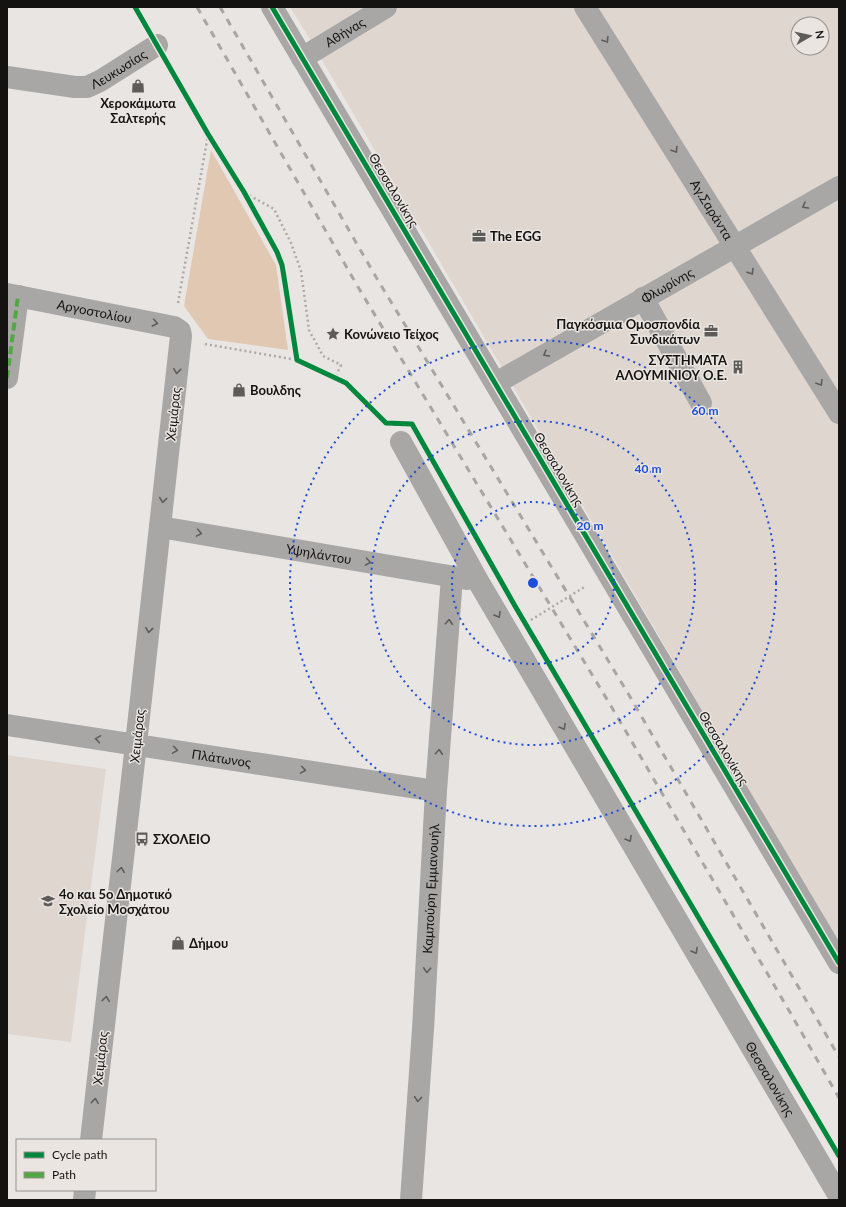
<svg xmlns="http://www.w3.org/2000/svg" width="846" height="1207" font-family="Lato,sans-serif">
<style>
.built{fill:#ded6cf;fill-rule:evenodd}
.green{fill:#e1c8b3}
.lines{fill:none;stroke-linecap:round;stroke-linejoin:round}
.path{stroke:#acaaa9;stroke-width:2.5;stroke-dasharray:2 3;stroke-linecap:butt}
.minor{stroke:#a8a7a6;stroke-width:22}
.rail{stroke:#a8a6a5;stroke-width:3;stroke-dasharray:7 7;stroke-linecap:butt}
.quiet{stroke:#51a842;stroke-width:4;stroke-dasharray:8 4;stroke-linecap:butt}
.cycleway-casing{stroke:#eae5e1;stroke-width:8}
.cycleway{stroke:#00873e;stroke-width:5}
.oneway{stroke:#5e5d5c}
.ring{fill:none;stroke:#1d4ed8;stroke-width:2;stroke-dasharray:2 4}
.labels{text-anchor:middle;dominant-baseline:central;stroke-width:3;stroke-linejoin:round;paint-order:stroke}
.street-label{font-size:13px;fill:#141311;stroke:#eae5e1}
.poi-label{font-size:13px;font-weight:bold;fill:#141311;stroke:#eae5e1;text-anchor:start}
.centre{fill:#1d4ed8;stroke:#eae5e1;stroke-width:2}
.ring-label{font-size:12px;text-anchor:middle;font-weight:bold;fill:#1d4ed8;stroke:#eae5e1;stroke-width:3;stroke-linejoin:round;paint-order:stroke}
</style>
<rect width="100%" height="100%" fill="#e8e5e3"/>
<!-- built -->
<path class="built" d="M290 7H839V944L305 31ZM798 24H822V48H798Z
M7 755 106 769 71 1042 7 1034Z"/>
<!-- green -->
<path class="green" d="M211 150 276 265 288 350 208 339 184 306Z"/>
<g class="lines">
<!-- path -->
<path class="path" d="M135 7 145 24
M169 66 244 192 277 252 282 265 284 277 297 360 346 383 386 422
M245 193 274 209 291 243 301 271 309 330 323 356 341 365 335 378
M178 303 208 135
M205 344 297 360
M531 620 586 586"/>
<!-- minor -->
<g class="minor">
<path d="M272 7 839 963"/>
<path id="s1" d="M585 7 839 413"/>
<path id="s2" d="M302 58 386 7"/>
<path id="s3" d="M7 77 75 87H87L100 81 157 45"/>
<path id="s4" d="M7 294 174 327 180 331 181 336 136 744 91 1140"/>
<path d="M643 298 701 403"/>
<path d="M7 378 18 296"/>
<path id="s5" d="M496 383 839 187"/>
<path id="s6" d="M401 442 478 581 839 1196"/>
<path id="s7" d="M160 527 467 579"/>
<path id="s8" d="M7 725 436 791"/>
<path d="M84 1200 85 1190"/>
<path id="s9" d="M411 1200 423 1029 436 791 452 577"/>
</g>
<!-- rail -->
<path class="rail" d="M197 7 358 287 611 706 791 1014 839 1098
M220 7 376 277 629 695 839 1057"/>
<!-- quiet -->
<path class="quiet" d="M7 378 18 296"/>
<!-- cycleway casing -->
<g class="cycleway-casing">
<path id="cycleway" d="M135 7 208 134 244 192 277 252 282 265 284 277 297 360 346 383 386 423 412 424 515 606 839 1156
M272 7 839 963"/>
</g>
<!-- cycleway -->
<use href="#cycleway" class="cycleway"/>
</g>
<!-- one-way arrows -->
<defs><path id="oneway-chevron" d="M-2-3.5L2.5 0L-2 3.5" fill="none" stroke-width="1.6" stroke-linecap="round" stroke-linejoin="round"/></defs>
<g class="oneway">
<use href="#oneway-chevron" transform="translate(606 40) rotate(58)"/>
<use href="#oneway-chevron" transform="translate(675 150) rotate(58)"/>
<use href="#oneway-chevron" transform="translate(805 206) rotate(150)"/>
<use href="#oneway-chevron" transform="translate(751 272) rotate(58)"/>
<use href="#oneway-chevron" transform="translate(155 323) rotate(11)"/>
<use href="#oneway-chevron" transform="translate(546 354) rotate(150)"/>
<use href="#oneway-chevron" transform="translate(177 371) rotate(96)"/>
<use href="#oneway-chevron" transform="translate(820 383) rotate(58)"/>
<use href="#oneway-chevron" transform="translate(163 500) rotate(96)"/>
<use href="#oneway-chevron" transform="translate(199 533) rotate(10)"/>
<use href="#oneway-chevron" transform="translate(368 562) rotate(10)"/>
<use href="#oneway-chevron" transform="translate(498 615) rotate(59)"/>
<use href="#oneway-chevron" transform="translate(449 622) rotate(-86)"/>
<use href="#oneway-chevron" transform="translate(149 630) rotate(96)"/>
<use href="#oneway-chevron" transform="translate(563 727) rotate(60)"/>
<use href="#oneway-chevron" transform="translate(98 739) rotate(-171)"/>
<use href="#oneway-chevron" transform="translate(175 750) rotate(9)"/>
<use href="#oneway-chevron" transform="translate(439 752) rotate(-86)"/>
<use href="#oneway-chevron" transform="translate(303 770) rotate(9)"/>
<use href="#oneway-chevron" transform="translate(629 839) rotate(60)"/>
<use href="#oneway-chevron" transform="translate(121 870) rotate(-83)"/>
<use href="#oneway-chevron" transform="translate(695 951) rotate(60)"/>
<use href="#oneway-chevron" transform="translate(427 970) rotate(93)"/>
<use href="#oneway-chevron" transform="translate(106 999) rotate(-83)"/>
<use href="#oneway-chevron" transform="translate(418 1099) rotate(94)"/>
<use href="#oneway-chevron" transform="translate(95 1101) rotate(-84)"/>
</g>
<!-- distance rings -->
<g class="ring">
<circle cx="533" cy="583" r="81"/>
<circle cx="533" cy="583" r="162"/>
<circle cx="533" cy="583" r="243"/>
</g>
<!-- icons -->
<defs>
<g id="shop-bare" transform="scale(1.08)"><path d="M-5-2.5h2.3a2.7 3.5 0 0 1 5.4 0H5L5.5 6h-11ZM-1.5-2.5h3a1.5 2.3 0 0 0-3 0Z" fill="#5e5c5a" stroke="#eae5e1" stroke-width="2.5" paint-order="stroke"/></g>
<g id="office-bare" transform="scale(1.08)"><path d="M-6-3h4V-5.5h4V-3h4V5H-6ZM-1-4.5V-3h2v-1.5ZM-6 0V1H6V0Z" fill="#5e5c5a" stroke="#eae5e1" stroke-width="2.5" paint-order="stroke"/></g>
<g id="sight-bare" transform="scale(1.08)"><path d="M0-6L1.8-2.2L6-1.7L2.9 1.2L3.7 5.4L0 3.3L-3.7 5.4L-2.9 1.2L-6-1.7L-1.8-2.2Z" fill="#5e5c5a" stroke="#eae5e1" stroke-width="2.5" paint-order="stroke"/></g>
<g id="building-bare" transform="scale(1.08)"><path d="M-4-6H4V6H1V3H-1V6H-4ZM-2.5-4.3h1.7v1.8h-1.7ZM.8-4.3h1.7v1.8H.8ZM-2.5-1h1.7V.8h-1.7ZM.8-1h1.7V.8H.8Z" fill="#5e5c5a" stroke="#eae5e1" stroke-width="2.5" paint-order="stroke"/></g>
<g id="bus-bare" transform="scale(1.08)"><path d="M-5-6H5V4H4V6H2V4H-2V6H-4V4H-5ZM-3.5-4V0h7V-4ZM-3.5 1.2v1.5H-2V1.2ZM2 1.2v1.5H3.5V1.2Z" fill="#5e5c5a" stroke="#eae5e1" stroke-width="2.5" paint-order="stroke"/></g>
<g id="school-bare" transform="scale(1.08)"><path d="M0-5L7-2L0 1L-7-2ZM-4 1L0 2.5L4 1V4Q0 6-4 4Z" fill="#5e5c5a" stroke="#eae5e1" stroke-width="2.5" paint-order="stroke"/></g>
</defs>
<g fill-rule="evenodd">
<use href="#shop-bare" x="138" y="86"/>
<use href="#office-bare" x="479" y="236"/>
<use href="#office-bare" x="711" y="331"/>
<use href="#sight-bare" x="333" y="334"/>
<use href="#building-bare" x="738" y="367"/>
<use href="#shop-bare" x="239" y="390"/>
<use href="#bus-bare" x="142" y="839"/>
<use href="#school-bare" x="48" y="901"/>
<use href="#shop-bare" x="178" y="943"/>
</g>
<g class="labels">
<!-- street labels -->
<g class="street-label">
<text stroke="none"><textPath href="#s2" startOffset="50">Αθήνας</textPath></text>
<text stroke="none"><textPath href="#s3" startOffset="117">Λευκωσίας</textPath></text>
<text transform="translate(394 190) rotate(59)">Θεσσαλονίκης</text>
<text stroke="none"><textPath href="#s1" startOffset="239">Αγ.Σαράντα</textPath></text>
<text stroke="none"><textPath href="#s5" startOffset="197">Φλωρίνης</textPath></text>
<text stroke="none"><textPath href="#s4" startOffset="89">Αργοστολίου</textPath></text>
<text transform="translate(173 414) rotate(-84)">Χειμάρας</text>
<text transform="translate(559 469) rotate(59)">Θεσσαλονίκης</text>
<text stroke="none"><textPath href="#s7" startOffset="161">Υψηλάντου</textPath></text>
<text transform="translate(137 736) rotate(-84)">Χειμάρας</text>
<text transform="translate(724 748) rotate(59)">Θεσσαλονίκης</text>
<text stroke="none"><textPath href="#s8" startOffset="217">Πλάτωνος</textPath></text>
<text stroke="none"><textPath href="#s9" startOffset="312">Καμπούρη Εμμανουήλ</textPath></text>
<text transform="translate(100 1058) rotate(-84)">Χειμάρας</text>
<text stroke="none"><textPath href="#s6" startOffset="736">Θεσσαλονίκης</textPath></text>
</g>
<!-- poi labels -->
<g class="poi-label">
<text x="138" y="103" text-anchor="middle">Χεροκάμωτα<tspan x="138" dy="15">Σαλτερής</tspan></text>
<text x="490" y="236">The EGG</text>
<text x="700" y="324" text-anchor="end">Παγκόσμια Ομοσπονδία<tspan x="700" dy="15">Συνδικάτων</tspan></text>
<text x="344" y="334">Κονώνειο Τείχος</text>
<text x="727" y="360" text-anchor="end">ΣΥΣΤΗΜΑΤΑ<tspan x="727" dy="15">ΑΛΟΥΜΙΝΙΟΥ Ο.Ε.</tspan></text>
<text x="250" y="390">Βουλδης</text>
<text x="153" y="839">ΣΧΟΛΕΙΟ</text>
<text x="59" y="894">4ο και 5ο Δημοτικό<tspan x="59" dy="15">Σχολείο Μοσχάτου</tspan></text>
<text x="189" y="943">Δήμου</text>
</g>
</g>
<circle cx="533" cy="583" r="6" class="centre"/>
<g class="ring-label">
<text x="705" y="415">60 m</text>
<text x="648" y="473">40 m</text>
<text x="590" y="530">20 m</text>
</g>
<!-- border -->
<rect width="846" height="1207" fill="none" stroke="#141311" stroke-width="16"/>
<!-- legend -->
<rect x="16" y="1139" width="140" height="52" fill="#eae5e1" stroke="#94918e"/>
<rect x="24" y="1152" width="20" height="6" fill="#00873e" stroke="#94918e"/>
<text x="52" y="1159" font-size="12" fill="#141311">Cycle path</text>
<rect x="24" y="1172" width="20" height="6" fill="#51a842" stroke="#94918e"/>
<text x="52" y="1179" font-size="12" fill="#141311">Path</text>
<!-- north arrow -->
<g transform="translate(810 36) rotate(81)"><circle r="19" fill="#eae5e1" stroke="#94918e"/>
<path d="M0-3L7 15L0 10L-7 15Z" fill="#5e5c5a"/>
<text y="-6" font-size="11" font-weight="bold" text-anchor="middle" fill="#141311">N</text>
</g>
</svg>
